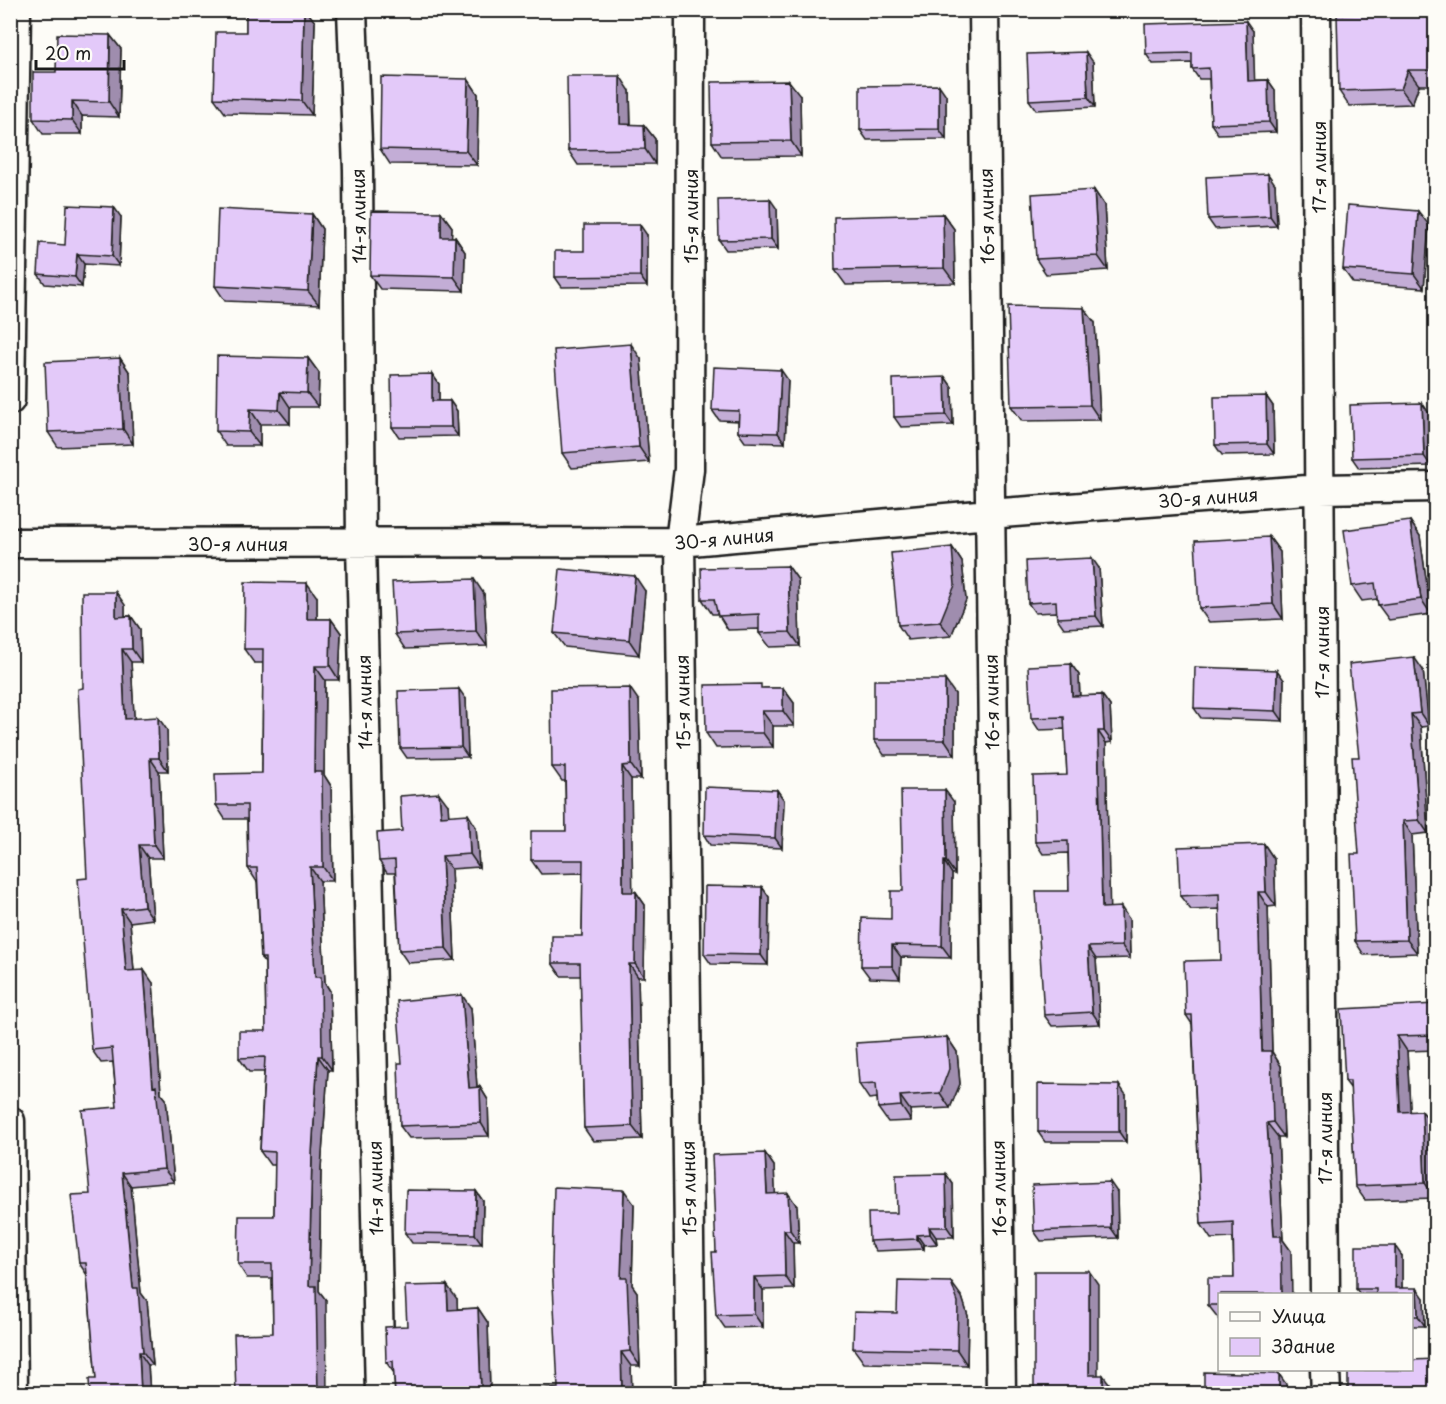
<svg xmlns="http://www.w3.org/2000/svg" width="1446" height="1404" font-family="'Playpen Sans',sans-serif">
<style>
.lines{fill:none;stroke-linecap:round;stroke-linejoin:round}
.minor-casing{stroke:#1c1c1c;stroke-width:33}
.minor{stroke:#fdfcf7;stroke-width:28}
.wall{fill:#c3add6;stroke:#1c1c1c;stroke-width:1.5}
.shaded-wall{fill:#9f8dae;stroke:#1c1c1c;stroke-width:1.5}
.building{fill:#e3c9f9;stroke:#1c1c1c;stroke-width:1.5}
.labels{text-anchor:middle;dominant-baseline:central;stroke-width:5;stroke-linejoin:round;paint-order:stroke}
.street-label{font-size:18px;fill:#1c1c1c;stroke:#fdfcf7}
</style>
<rect width="100%" height="100%" fill="#fdfcf7"/>
<filter id="ink" filterUnits="userSpaceOnUse"><feTurbulence type="fractalNoise" baseFrequency=".0167" numOctaves="2"/><feDisplacementMap in="SourceGraphic" scale="12" xChannelSelector="R" yChannelSelector="G"/><feConvolveMatrix kernelMatrix="1 2 1 2 8 2 1 2 1" color-interpolation-filters="sRGB"/></filter>
<g filter="url(#ink)">
<g class="lines">
<!-- minor casing -->
<g class="minor-casing">
<path id="minor" d="M352 10 358 170 361 543 380 1394
M690 10 689 469 680 542 691 1394
M984 10 1001 1394
M1316 10 1325 1294
M10 400 16 10
M10 543 680 542 989 514 1320 489 1436 487
M10 1121 13 1394
M1325 1370 1326 1394"/>
</g>
<!-- minor -->
<use href="#minor" class="minor"/>
</g>
<!-- wall -->
<path class="wall" d="M246 10H306L315 22 312 115 225 113 214 98 246 32Z
M1436 11V85H1419L1412 104 1349 106 1339 91Z
M1253 31 1254 80H1268L1275 90 1276 132 1218 134 1211 124 1209 79H1199L1192 69V63L1153 64 1146 54Z
M110 35 121 49 119 117 82 116V134H43L33 119 56 72Z
M1093 62 1095 107 1036 110 1029 100Z
M468 79 478 94 477 165 390 164 380 149Z
M630 91 631 125H644L655 139V164L578 165 568 150Z
M800 95 801 156 722 157 712 142Z
M946 95V139L867 140 860 130Z
M1275 184 1277 226 1215 229 1208 219Z
M1094 190 1104 205 1108 270 1046 274 1036 259Z
M777 209 778 249 726 250 719 240Z
M441 212 452 227 451 237H455L465 252 464 291 380 289 370 275Z
M312 214 322 229 319 305 225 301 215 286Z
M943 214 954 229 955 283 846 285 835 270Z
M121 217 119 266 84 264 82 287 45 284 38 274 65 245Z
M1429 225 1424 288 1353 283 1343 269Z
M647 235V286L562 287 555 277 584 251Z
M1095 323 1100 420 1022 421 1011 406Z
M120 358 130 373 133 444 58 447 48 432Z
M308 358 319 373 318 407H290V424H260V446H226L216 431Z
M641 359 649 462 572 468 562 453Z
M432 374 439 384V401H450L457 411 458 436 399 437 392 427Z
M945 377 952 387 953 425 901 427 894 417Z
M788 380 785 443 745 442 738 432V421L719 420 712 410Z
M1266 396 1273 406 1274 454 1222 455 1215 445Z
M1422 403 1429 413 1431 466 1359 468 1352 458Z
M1410 521 1420 536 1431 614 1389 620 1378 605 1377 599 1362 601 1352 586Z
M1269 537 1280 552 1283 619 1209 622 1199 608Z
M952 547 962 562 966 600 951 636 908 640 898 625Z
M788 566 798 580 800 646 770 647 759 633V629L728 630 718 614H712L702 599Z
M1099 568 1103 626 1064 628 1057 618 1056 612 1035 613 1028 603Z
M645 591 639 655 565 647 554 633Z
M484 594 487 646 405 649 395 634Z
M317 597V619H331L341 633 339 680H325L324 775 331 786 333 881H320L325 983 330 991 332 1070H328L321 1168 319 1291 326 1300 273 1333 272 1278H247L238 1264 274 1216 275 1165H270L260 1151 264 1072H249L239 1058 266 1031 265 963 261 958 257 882 248 868 247 819H225L216 805 262 773 263 663H254L244 649Z
M125 605V616H131L140 629 141 662H131L134 718 167 730 168 771H159L163 858H148L153 919 130 922 134 971 153 983 161 1093 166 1099 174 1182 131 1186 141 1293 147 1301 153 1365H148L150 1394H90L96 1379 87 1275 79 1263 90 1194 117 1107 113 1062 101 1063 92 1050 83 688Z
M1071 664 1079 675 1080 696 1102 695 1110 706 1112 742 1106 743 1109 908 1129 919 1130 958 1096 959 1100 1024 1052 1026 1044 1015 1069 891 1068 853 1043 854 1035 842 1067 775 1065 729 1039 730 1031 718Z
M1423 670 1429 726 1421 727 1428 833 1412 835 1417 953 1364 955 1355 941 1359 854V757Z
M1284 680 1283 721 1201 718 1194 708Z
M764 688H783L794 703V726H773V747L716 748 706 733Z
M955 694V755H884L874 740Z
M466 699 468 757 407 758 400 748Z
M639 701 641 779H631L632 892H636L645 905 644 977H638L642 1139 593 1141 584 1128 581 976H561L552 963 582 936 583 873 541 874 531 860 566 831 565 781H562L552 767Z
M777 790 784 800 782 848 710 845 704 835Z
M954 802 955 874H952L951 958 901 957 900 979 870 978 861 966 891 919 903 891Z
M448 805V816L476 827 479 867 451 869 455 960 408 963 399 950 395 873H387L379 861 402 831Z
M1264 844 1274 859 1276 906 1268 907 1272 1052 1281 1066 1284 1137H1278L1283 1240 1291 1251 1220 1294V1319H1219L1208 1305 1234 1278 1233 1238 1211 1239 1201 1224 1192 1024 1186 1015 1221 960 1220 909 1191 910 1180 896Z
M762 887 769 897 768 965 711 964 704 954Z
M1436 1004V1050L1407 1051 1410 1111 1433 1125 1435 1198 1365 1200 1355 1186 1351 1089 1345 1081Z
M471 1008 477 1087H480L488 1100 489 1136 409 1138 400 1126 402 1063Z
M947 1037 957 1052 960 1084 950 1108 910 1110 911 1121 888 1122 878 1108 877 1098 869 1099 859 1084Z
M1126 1095V1142H1045L1038 1132Z
M765 1153 774 1166 775 1194 797 1206 799 1243H793L794 1289 763 1290V1327L725 1328 716 1315V1252Z
M946 1174 953 1184 954 1237H936L937 1244 924 1245V1249L876 1251 869 1241 897 1213Z
M476 1191 483 1201 482 1244 412 1243 405 1233Z
M1117 1192 1118 1238 1041 1241 1034 1231Z
M634 1204 632 1285 637 1292 640 1366H631L632 1394H395L394 1373 386 1362 407 1326 457 1299V1309L478 1308 488 1323 490 1392 558 1388Z
M1402 1256V1288L1424 1298 1425 1326H1412V1294H1360L1356 1289Z
M962 1297 968 1316 967 1365 864 1363 853 1348 897 1313Z"/>
<!-- shaded-wall -->
<path class="shaded-wall" d="M304 10H306L315 22 312 115 302 101Z
M1246 21 1253 31 1255 91 1248 81Z
M110 35 121 49 119 117 109 102Z
M1086 52 1093 62 1095 107 1088 97Z
M1408 70 1419 85 1412 104 1401 89Z
M620 76 630 91 631 139 620 124Z
M468 79 478 94 477 165 466 151Z
M1268 80 1275 90 1276 132 1269 122Z
M789 81 800 95 801 156 791 141Z
M939 85 946 95V139L939 129Z
M72 101 82 116V134L72 120Z
M644 125 655 139V164L645 149Z
M1268 174 1275 184 1277 226 1270 216Z
M1094 190 1104 205 1108 270 1098 256Z
M770 199 777 209 778 249 771 239Z
M114 207 121 217 119 266 112 256Z
M1418 211 1429 225 1424 288 1414 274Z
M441 212 452 227 451 252 441 237Z
M312 214 322 229 319 305 308 291Z
M943 214 954 229 955 283 944 268Z
M640 225 647 235V286L640 276Z
M455 237 465 252 464 291 454 277Z
M77 254 84 264 82 287 75 277Z
M1084 308 1095 323 1100 420 1090 405Z
M631 344 641 359 649 462 639 447Z
M120 358 130 373 133 444 123 429Z
M308 358 319 373 318 407 307 393Z
M781 370 788 380 785 443 778 433Z
M432 374 439 384V411L432 401Z
M945 377 952 387 953 425 946 415Z
M280 392 290 407V424L279 410Z
M1266 396 1273 406 1274 454 1267 444Z
M450 401 457 411 458 436 451 427Z
M1422 403 1429 413 1431 466 1424 456Z
M250 409 260 424V446L249 432Z
M1410 521 1420 536 1431 614 1421 599Z
M1269 537 1280 552 1283 619 1273 604Z
M952 547 962 562 966 600 951 636 940 622Z
M1092 558 1099 568 1103 626 1096 616Z
M788 566 798 580 800 646 790 632Z
M635 576 645 591 639 655 629 640Z
M474 579 484 594 487 646 476 631Z
M307 583 317 597V633L307 619Z
M116 592 125 605V630L116 617Z
M131 616 140 629 141 662 132 649Z
M331 619 341 633 339 680 330 666Z
M122 649 131 662 135 732 125 719Z
M1414 657 1423 670 1429 726 1420 713Z
M1071 664 1079 675 1080 708 1072 696Z
M315 666 325 680 324 775 331 786 333 881 323 867 314 772Z
M1277 670 1284 680 1283 721 1276 711Z
M945 680 955 694V755L945 740Z
M630 688 639 701 641 779 631 765Z
M783 688 794 703V726L783 711Z
M459 689 466 699 468 757 461 747Z
M1102 695 1110 706 1112 742 1104 731Z
M762 711 773 726V747L763 733Z
M1411 714 1421 727 1428 833 1419 820Z
M158 717 167 730 168 771 159 758Z
M1098 731 1106 743 1110 920 1102 908Z
M150 758 159 771 163 858 154 845Z
M622 766 631 779 633 905 623 892Z
M777 790 784 800 782 848 775 838Z
M945 790 954 802 955 874 946 861Z
M439 793 448 805 450 829 441 816Z
M468 814 476 827 479 867 470 854Z
M1403 821 1412 835 1417 953 1407 940Z
M1264 844 1274 859 1276 906 1266 892Z
M139 845 148 858 153 919 144 906Z
M442 856 451 869 455 960 446 948Z
M944 861 952 874 951 958 942 946Z
M310 867 320 881 325 983 330 991 332 1070 322 1056 315 977Z
M762 887 769 897 768 965 761 955Z
M636 892 645 905 644 977 635 964Z
M1258 892 1268 907 1272 1052 1281 1066 1284 1137 1273 1122 1262 1051Z
M1121 907 1129 919 1130 958 1122 946Z
M121 909 130 922 135 984 126 971Z
M892 945 901 957 900 979 892 966Z
M1088 947 1096 959 1100 1024 1092 1012Z
M629 964 638 977 642 1139 632 1126Z
M144 970 153 983 161 1093 166 1099 174 1182 164 1169 153 1087Z
M462 995 471 1008 478 1100 469 1088Z
M1397 1036 1407 1051 1411 1126 1400 1112Z
M947 1037 957 1052 960 1084 950 1108 940 1093Z
M318 1056 328 1070 321 1168 319 1291 326 1300 327 1394H318L309 1286 312 1154Z
M1119 1085 1126 1095V1142L1119 1132Z
M480 1087 488 1100 489 1136 481 1123Z
M900 1096 910 1110 911 1121 901 1106Z
M1422 1111 1433 1125 1435 1198 1425 1183Z
M1267 1123 1278 1137 1283 1240 1291 1251 1292 1294H1282L1274 1236Z
M765 1153 774 1166 776 1207 767 1194Z
M122 1173 131 1186 141 1293 147 1301 153 1365 143 1352 133 1288Z
M946 1174 953 1184 954 1237 947 1227Z
M1110 1182 1117 1192 1118 1238 1111 1228Z
M624 1190 634 1204 632 1285 637 1292 640 1366 630 1351 621 1278Z
M476 1191 483 1201 482 1244 475 1234Z
M788 1193 797 1206 799 1243 790 1230Z
M929 1227 936 1237 937 1244 930 1234Z
M784 1230 793 1243 794 1289 785 1276Z
M917 1235 924 1245V1249L917 1239Z
M1395 1246 1402 1256V1294L1395 1288Z
M1089 1271 1098 1284V1388L1089 1375Z
M754 1277 763 1290V1327L754 1314Z
M951 1282 962 1297 968 1316 967 1365 957 1350Z
M447 1285 457 1299 458 1324 448 1310Z
M1417 1288 1424 1298 1425 1326 1418 1316Z
M478 1308 488 1323 490 1394 481 1392Z
M139 1352 148 1365 150 1394H141Z
M621 1352 631 1366 632 1394H622Z
M1279 1374 1286 1384V1394H1279Z
M1103 1375 1112 1387V1394H1103Z"/>
<!-- building -->
<path class="building" d="M246 10H304L302 101 214 98 216 32H246Z
M1436 11V70H1408L1401 89 1339 91 1337 15Z
M1246 21 1248 81 1268 80 1269 122 1211 124 1209 68 1192 69V53L1146 54 1145 24Z
M57 34 110 35 109 102 72 101V120L33 119V72H56Z
M1086 52 1088 97 1029 100 1027 54Z
M567 76H620V124L644 125 645 149 568 150Z
M381 77 468 79 466 151 380 149Z
M789 81 791 141 712 142 711 82Z
M939 85V129L860 130V86Z
M1268 174 1270 216 1208 219 1206 177Z
M1094 190 1098 256 1036 259 1032 194Z
M770 199 771 239 719 240 718 200Z
M67 205 114 207 112 256 77 254 75 277 38 274 40 243 65 245Z
M1348 205 1418 211 1414 274 1343 269Z
M218 209 312 214 308 291 215 286Z
M371 211 441 212V237H455L454 277 370 275Z
M943 214 944 268 835 270 834 217Z
M584 225H640V276L555 277V251H584Z
M1008 306 1084 308 1090 405 1011 406Z
M631 344 639 447 562 453 554 350Z
M217 356 308 358 307 393 280 392 279 410 250 409 249 432 216 431Z
M120 358 123 429 48 432 45 362Z
M714 367 781 370 778 433 738 432 739 411 712 410Z
M432 374V401H450L451 427H392L391 375Z
M945 377 946 415 894 417 893 379Z
M1266 396 1267 444 1215 445 1214 397Z
M1422 403 1424 456 1352 458 1350 405Z
M1410 521 1421 599 1378 605 1375 583 1352 586 1344 530Z
M1269 537 1273 604 1199 608 1195 541Z
M952 547 955 585 940 622 898 625 891 553Z
M1092 558 1096 616 1057 618 1056 601 1028 603 1026 561Z
M788 566 790 632 759 633V614L718 616 714 599H702L701 568Z
M560 569 635 576 629 640 554 633Z
M474 579 476 631 395 634 392 582Z
M245 582 307 583V619H331L330 666H315L314 772H322L323 867H310L315 977H321L322 1056H318L312 1154 309 1286H316L318 1394H236L234 1334 273 1333 272 1264H238L239 1216H274L275 1152 260 1151 265 1057 239 1058V1031H266L265 958H261L257 868H248L247 805H216L215 774 262 773 263 649H244Z
M82 592H116V617L131 616 132 649H122L125 719 158 717 159 758H150L154 845H139L144 906 121 909 126 971 144 970 153 1087 156 1086 164 1169 122 1173 133 1288H138L143 1352H139L141 1394H90L89 1379H96L86 1263H79L71 1195 90 1194 82 1110 117 1107 112 1048 92 1050 78 879 87 878 78 689 83 688Z
M1414 657 1420 713 1411 714 1419 820 1403 821 1407 940 1355 941 1351 854H1359L1352 757H1359L1349 664Z
M1071 664 1072 696 1102 695 1104 731H1098L1102 908 1121 907 1122 946 1088 947 1092 1012 1044 1015 1036 891H1069L1068 841 1035 842 1033 776 1067 775 1064 717 1031 718 1028 666Z
M1195 667 1277 670 1276 711 1194 708Z
M874 680H945V740H874Z
M761 684V688H783V711H762L763 733H706L705 685Z
M630 688 631 765 622 766 623 892H636L635 964H629L632 1126 584 1128 580 963H552V936H582L583 860H531V831H566L565 767H552L551 689Z
M459 689 461 747 400 748 398 691Z
M705 787 777 790 775 838 704 835Z
M901 790H945L946 861H944L942 946 892 945V966H861L862 918 891 919V891H903Z
M439 793 441 816 468 814 470 854 442 856 446 948 399 950 395 860 379 861 377 833 402 831 400 796Z
M1264 844 1266 892H1258L1262 1051H1271L1273 1122 1267 1123 1274 1236H1281L1282 1294H1220V1305H1208V1278H1234L1233 1222 1201 1224 1192 1015H1186L1184 961 1221 960 1219 894 1180 896 1178 847Z
M705 886 762 887 761 955 704 954Z
M462 995 469 1088 480 1087 481 1123 400 1126 398 1063H402L397 1001Z
M1436 1004V1035L1397 1036 1400 1112 1422 1111 1425 1183 1355 1186 1350 1081H1345L1341 1009Z
M947 1037 949 1069 940 1093 900 1096 901 1106 878 1108 876 1083 859 1084 856 1043Z
M1038 1084 1119 1085V1132H1038Z
M765 1153 767 1194 788 1193 790 1230H784L785 1276 754 1277V1314L716 1315 712 1252H716L712 1155Z
M946 1174 947 1227H929L930 1234 917 1235V1239L869 1241 868 1213H897L896 1175Z
M1110 1182 1111 1228 1034 1231 1032 1185Z
M554 1187 624 1190 621 1278H627L630 1351 621 1352 622 1394H395L393 1361 386 1362 385 1327 407 1326 405 1286 447 1285 448 1310 478 1308 481 1392 558 1388 552 1264Z
M406 1190 476 1191 475 1234 405 1233Z
M1356 1246H1395V1288H1417L1418 1316H1412V1294H1376V1289H1356Z
M1034 1271H1089V1375H1103V1394H1034Z
M898 1281 951 1282 958 1302 957 1350 853 1348 854 1312 897 1313Z
M1436 1359V1394H1348V1370H1412V1360Z
M1204 1372 1279 1374V1394H1204Z"/>
</g>
<g class="labels">
<!-- street labels -->
<g class="street-label">
<text transform="translate(1318 167) rotate(-90)">17-я линия</text>
<text transform="translate(358 216) rotate(-91)">14-я линия</text>
<text transform="translate(690 216) rotate(-90)">15-я линия</text>
<text transform="translate(986 216) rotate(-91)">16-я линия</text>
<text transform="translate(1208 497) rotate(-4)">30-я линия</text>
<text transform="translate(724 538) rotate(-5)">30-я линия</text>
<text x="238" y="543">30-я линия</text>
<text transform="translate(1321 652) rotate(-90)">17-я линия</text>
<text transform="translate(364 702) rotate(-91)">14-я линия</text>
<text transform="translate(682 702) rotate(-91)">15-я линия</text>
<text transform="translate(991 702) rotate(-91)">16-я линия</text>
<text transform="translate(1324 1138) rotate(-90)">17-я линия</text>
<text transform="translate(375 1188) rotate(-91)">14-я линия</text>
<text transform="translate(688 1188) rotate(-91)">15-я линия</text>
<text transform="translate(998 1188) rotate(-91)">16-я линия</text>
</g>
</g>
<!-- margin -->
<rect width="1446" height="1404" fill="none" stroke="#fdfcf7" stroke-width="36"/>
<rect x="18" y="18" width="1410" height="1368" fill="none" stroke="#1c1c1c" stroke-width="2" filter="url(#ink)"/>
<!-- legend -->
<rect x="1218" y="1293" width="195" height="78" fill="#fdfcf7" stroke="#a3a29f" stroke-width="1.5"/>
<rect x="1230" y="1312" width="30" height="9" fill="#fdfcf7" stroke="#a3a29f" stroke-width="1.5"/>
<text x="1272" y="1323" font-size="18" fill="#1c1c1c">Улица</text>
<rect x="1230" y="1338" width="30" height="18" fill="#e3c9f9" stroke="#a3a29f" stroke-width="1.5"/>
<text x="1272" y="1353" font-size="18" fill="#1c1c1c">Здание</text>
<!-- scale -->
<path d="M36 60v9h88v-9" fill="none" stroke="#1c1c1c" stroke-width="3"/>
<text x="45" y="60" font-size="18" fill="#1c1c1c" stroke="#fdfcf7" stroke-width="4.5" paint-order="stroke">20 m</text>
</svg>
